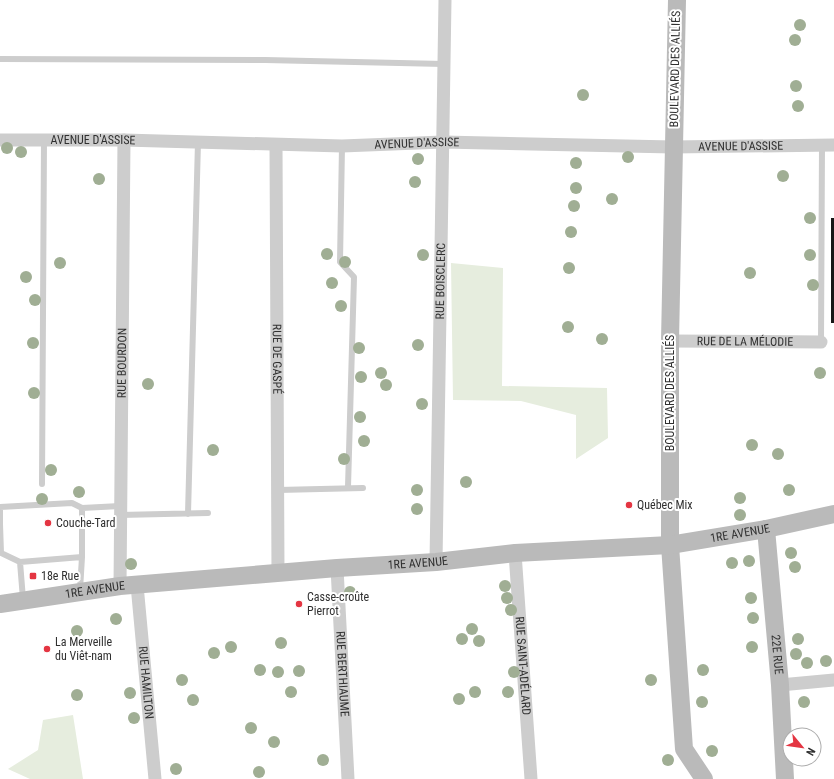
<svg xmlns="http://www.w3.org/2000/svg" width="834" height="779" font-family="'Roboto Condensed',sans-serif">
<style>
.green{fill:#e6edde}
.building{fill:#171717}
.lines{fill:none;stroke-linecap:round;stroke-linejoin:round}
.lane{stroke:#cdcdcd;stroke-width:6}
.street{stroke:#cdcdcd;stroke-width:13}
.secondary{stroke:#bababa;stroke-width:18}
.tree{fill:#a0ae94}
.poi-dot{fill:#e43542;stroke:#fff;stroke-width:1.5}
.labels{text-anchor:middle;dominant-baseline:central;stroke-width:4;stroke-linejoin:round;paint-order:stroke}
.street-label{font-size:12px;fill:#303030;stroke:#fff}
.poi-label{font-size:12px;fill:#303030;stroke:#fff;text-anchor:start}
</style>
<rect width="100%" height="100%" fill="#fff"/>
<!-- green -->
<path class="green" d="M451 263 503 268 502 386 607 388 608 438 576 459V415L521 401 453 400Z
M73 715 83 779H30L8 769 38 750 43 720Z"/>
<!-- building -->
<path class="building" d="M831 218H834V323H831Z"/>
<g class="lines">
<!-- lane -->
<path class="lane" d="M0 59 265 60 444 64
M342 146 340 262 354 277 348 487
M821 342 822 145
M42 484 44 140
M278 490 363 488
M188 514 198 142
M120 515 208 513
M0 524V507L72 503 82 508 120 506
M0 524 1 553 20 562
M82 557V508
M23 599 20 562 82 557 80 590"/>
<!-- street -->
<g class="street">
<path id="s1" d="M0 140H124L342 146 443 142 673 147 834 145"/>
<path id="s2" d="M276 145 278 573"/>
<path id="s3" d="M670 341 821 342"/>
<path id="s4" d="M515 553 531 779"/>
<path id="s5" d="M436 562 445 0"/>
<path id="s6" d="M337 568 348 779"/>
<path id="s7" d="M137 585 155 779"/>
<path id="s8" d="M120 586 124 140"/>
<path d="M780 685 834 680"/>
</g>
<!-- secondary -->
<g class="secondary">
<path d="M677 0 670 341V545L684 749 704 779"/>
<path id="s9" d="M766 529 780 685 785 779"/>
<path id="s10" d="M0 604 120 586 337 568 436 562 515 553 670 545 766 529 834 514"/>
</g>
</g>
<!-- trees -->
<g class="tree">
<circle cx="800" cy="25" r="6"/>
<circle cx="795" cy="40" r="6"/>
<circle cx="796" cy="86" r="6"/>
<circle cx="583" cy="95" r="6"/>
<circle cx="798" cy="106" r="6"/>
<circle cx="7" cy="148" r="6"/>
<circle cx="21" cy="152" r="6"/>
<circle cx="628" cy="157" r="6"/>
<circle cx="418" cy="159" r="6"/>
<circle cx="576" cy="163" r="6"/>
<circle cx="783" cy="176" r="6"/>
<circle cx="99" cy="179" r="6"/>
<circle cx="415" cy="182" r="6"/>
<circle cx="576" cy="188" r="6"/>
<circle cx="612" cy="199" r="6"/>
<circle cx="574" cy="206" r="6"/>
<circle cx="810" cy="218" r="6"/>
<circle cx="571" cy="232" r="6"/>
<circle cx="327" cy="254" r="6"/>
<circle cx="423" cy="255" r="6"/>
<circle cx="810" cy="255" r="6"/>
<circle cx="345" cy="262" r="6"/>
<circle cx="60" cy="263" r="6"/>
<circle cx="569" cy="268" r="6"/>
<circle cx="750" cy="273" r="6"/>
<circle cx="26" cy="277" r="6"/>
<circle cx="332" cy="283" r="6"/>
<circle cx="813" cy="285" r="6"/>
<circle cx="35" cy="300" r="6"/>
<circle cx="341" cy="306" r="6"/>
<circle cx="568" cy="327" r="6"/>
<circle cx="602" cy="339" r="6"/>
<circle cx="33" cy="343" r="6"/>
<circle cx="418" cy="345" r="6"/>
<circle cx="359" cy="348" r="6"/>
<circle cx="381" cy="373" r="6"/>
<circle cx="820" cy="373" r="6"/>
<circle cx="361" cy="377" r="6"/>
<circle cx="148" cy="384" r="6"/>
<circle cx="386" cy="385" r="6"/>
<circle cx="34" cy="393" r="6"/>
<circle cx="422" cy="404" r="6"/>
<circle cx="360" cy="417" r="6"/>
<circle cx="364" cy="441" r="6"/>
<circle cx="752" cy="445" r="6"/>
<circle cx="213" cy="450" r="6"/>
<circle cx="778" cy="454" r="6"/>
<circle cx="344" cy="459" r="6"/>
<circle cx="51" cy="470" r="6"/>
<circle cx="466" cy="482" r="6"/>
<circle cx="417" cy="490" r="6"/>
<circle cx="789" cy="490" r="6"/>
<circle cx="79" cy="492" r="6"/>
<circle cx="740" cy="498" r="6"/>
<circle cx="42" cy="499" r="6"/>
<circle cx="417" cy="509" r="6"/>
<circle cx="740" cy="515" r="6"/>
<circle cx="791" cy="553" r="6"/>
<circle cx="749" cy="561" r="6"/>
<circle cx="732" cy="563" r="6"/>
<circle cx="131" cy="564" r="6"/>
<circle cx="795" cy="567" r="6"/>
<circle cx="505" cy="586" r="6"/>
<circle cx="350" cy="592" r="6"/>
<circle cx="507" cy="598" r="6"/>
<circle cx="751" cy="598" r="6"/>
<circle cx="511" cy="610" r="6"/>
<circle cx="753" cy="618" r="6"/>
<circle cx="116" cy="619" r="6"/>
<circle cx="472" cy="629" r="6"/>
<circle cx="77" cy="631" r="6"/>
<circle cx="462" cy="639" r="6"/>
<circle cx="798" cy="639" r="6"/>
<circle cx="479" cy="641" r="6"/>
<circle cx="281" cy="643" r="6"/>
<circle cx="231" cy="647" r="6"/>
<circle cx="752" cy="647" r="6"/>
<circle cx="214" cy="653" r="6"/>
<circle cx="796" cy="654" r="6"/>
<circle cx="826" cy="661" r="6"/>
<circle cx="807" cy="663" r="6"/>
<circle cx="260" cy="670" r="6"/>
<circle cx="703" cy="670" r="6"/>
<circle cx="299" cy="671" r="6"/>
<circle cx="278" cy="672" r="6"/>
<circle cx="514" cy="672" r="6"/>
<circle cx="182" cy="680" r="6"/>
<circle cx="651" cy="680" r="6"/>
<circle cx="291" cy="692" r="6"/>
<circle cx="475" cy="692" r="6"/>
<circle cx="508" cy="692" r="6"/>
<circle cx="130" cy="693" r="6"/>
<circle cx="77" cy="695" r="6"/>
<circle cx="459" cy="699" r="6"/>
<circle cx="193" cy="700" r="6"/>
<circle cx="702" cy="702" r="6"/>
<circle cx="804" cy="702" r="6"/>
<circle cx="134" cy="718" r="6"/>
<circle cx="251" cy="728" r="6"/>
<circle cx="274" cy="742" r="6"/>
<circle cx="712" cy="751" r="6"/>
<circle cx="323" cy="760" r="6"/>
<circle cx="668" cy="760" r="6"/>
<circle cx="176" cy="769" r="6"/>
<circle cx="259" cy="772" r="6"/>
</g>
<!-- markers -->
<g class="poi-dot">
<circle cx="629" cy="505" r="4"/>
<circle cx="48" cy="523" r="4"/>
<rect x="29" y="572" width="8" height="8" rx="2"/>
<circle cx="299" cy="604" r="4"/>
<circle cx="47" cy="649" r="4"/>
</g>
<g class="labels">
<!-- street labels -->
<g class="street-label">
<text transform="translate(675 69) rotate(-89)">BOULEVARD DES ALLIÉS</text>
<text stroke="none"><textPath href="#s1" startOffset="93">AVENUE D'ASSISE</textPath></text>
<text stroke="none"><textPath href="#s1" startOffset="417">AVENUE D'ASSISE</textPath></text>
<text stroke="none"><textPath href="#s1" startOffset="741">AVENUE D'ASSISE</textPath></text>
<text stroke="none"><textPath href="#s5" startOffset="281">RUE BOISCLERC</textPath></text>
<text stroke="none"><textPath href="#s3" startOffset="75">RUE DE LA MÉLODIE</textPath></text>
<text stroke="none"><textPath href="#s2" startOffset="214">RUE DE GASPÉ</textPath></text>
<text stroke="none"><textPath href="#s8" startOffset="223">RUE BOURDON</textPath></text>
<text transform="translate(670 393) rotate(-90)">BOULEVARD DES ALLIÉS</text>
<text stroke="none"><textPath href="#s10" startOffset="744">1RE AVENUE</textPath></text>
<text stroke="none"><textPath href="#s10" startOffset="420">1RE AVENUE</textPath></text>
<text stroke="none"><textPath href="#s10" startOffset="96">1RE AVENUE</textPath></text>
<text stroke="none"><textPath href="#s9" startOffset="126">22E RUE</textPath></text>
<text stroke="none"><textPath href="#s4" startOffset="113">RUE SAINT-ADÉLARD</textPath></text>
<text stroke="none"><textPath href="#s6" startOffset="106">RUE BERTHIAUME</textPath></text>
<text stroke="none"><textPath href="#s7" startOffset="98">RUE HAMILTON</textPath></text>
</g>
<!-- poi labels -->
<g class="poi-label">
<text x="637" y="505">Québec Mix</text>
<text x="56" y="523">Couche-Tard</text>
<text x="41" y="576">18e Rue</text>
<text x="307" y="597">Casse-croûte<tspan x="307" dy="14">Pierrot</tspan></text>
<text x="55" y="642">La Merveille<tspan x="55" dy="14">du Viêt-nam</tspan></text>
</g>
</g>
<!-- north arrow -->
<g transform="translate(802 747) rotate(119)"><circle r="19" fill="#ffffff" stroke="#acacac"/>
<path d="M0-3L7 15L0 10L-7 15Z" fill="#e43542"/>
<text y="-6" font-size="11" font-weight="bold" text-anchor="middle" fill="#303030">N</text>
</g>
</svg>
